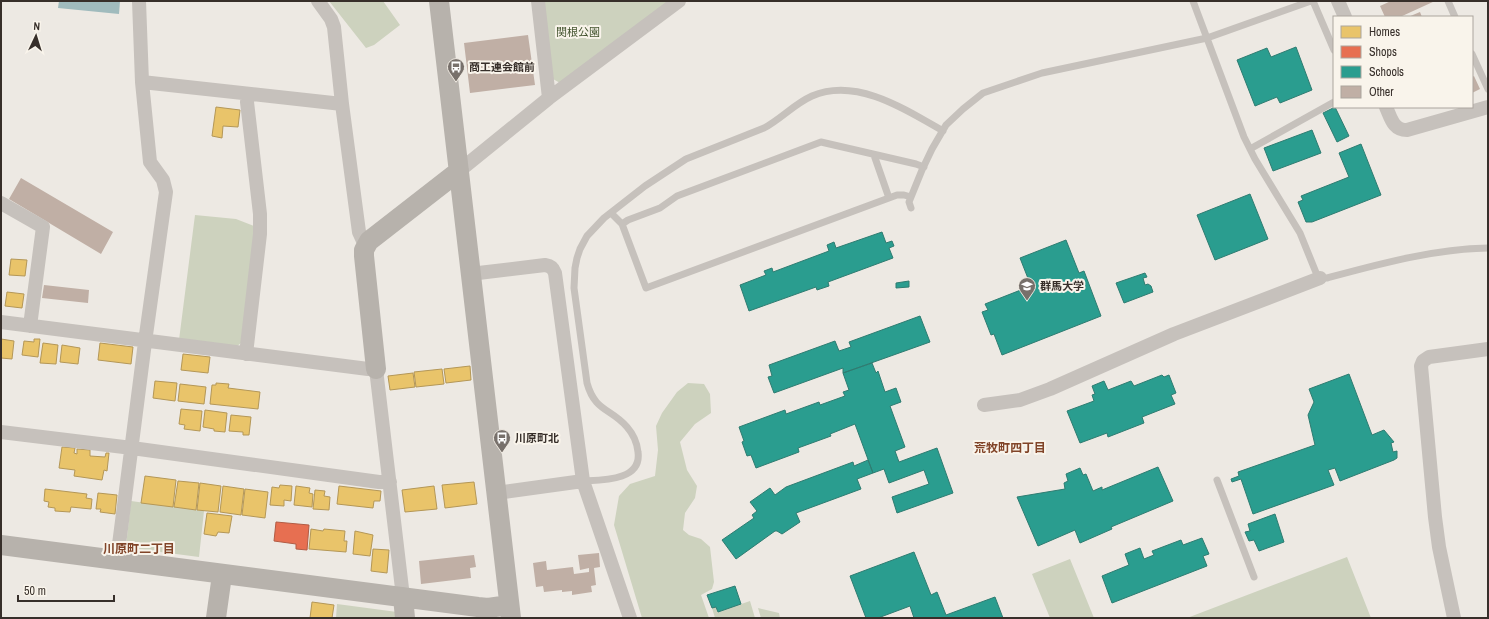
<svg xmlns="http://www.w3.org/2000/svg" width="1489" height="619" font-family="'Archivo Narrow','Noto Sans JP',sans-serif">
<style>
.green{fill:#cdd2be}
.water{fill:#a0bbbd}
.homes{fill:#e9c46a;stroke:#b49757}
.shops{fill:#e76f51;stroke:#b25c45}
.schools{fill:#2a9d8f;stroke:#2e7c71}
.building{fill:#c0afa5}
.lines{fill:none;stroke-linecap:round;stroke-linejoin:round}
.lane{stroke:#c6c1bc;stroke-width:7}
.street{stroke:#c6c1bc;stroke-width:14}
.secondary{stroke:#b7b2ac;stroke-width:20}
.labels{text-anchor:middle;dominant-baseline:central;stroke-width:4;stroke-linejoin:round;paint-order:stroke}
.park-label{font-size:11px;fill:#43542f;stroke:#f9f4eb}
.poi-label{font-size:11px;font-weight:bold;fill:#372f2a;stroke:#f9f4eb;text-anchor:start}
.neighbourhood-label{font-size:12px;font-weight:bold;fill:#814428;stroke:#f9f4eb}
</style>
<rect width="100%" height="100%" fill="#ede9e3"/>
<!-- green -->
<path class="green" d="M329 1H383L400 25 374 45 366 48Z
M543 1H670L560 83 553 79Z
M195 215 236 219 254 226V245L241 343 236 347 179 340Z
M688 383 704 384 710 394 711 413 695 424 680 442 687 470 697 486 695 498 685 513 683 530 689 535 701 539 710 547 714 582 712 589 701 595 709 618H642L614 525 619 496 630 484 655 476 658 450 656 426 662 413 677 392Z
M131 501 204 511 199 557 130 548 126 546Z
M1347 557 1371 618H1187Z
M1070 559 1094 618H1050L1032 574Z
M750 601 755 618H715L712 608 716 607 718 612Z
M337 604 397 612V618H336Z
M758 608 779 613 780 618H761Z"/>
<!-- water -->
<path class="water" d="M59 1H120L119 14 58 8Z"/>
<!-- homes -->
<path class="homes" d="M216 107 240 110 238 127 223 126 222 138 212 136Z
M11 259 27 260 25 276 9 275Z
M7 292 24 294 22 308 5 306Z
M1 339 14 341 12 359 1 358Z
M34 339H40L38 357 22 355 24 341 34 342Z
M43 343 58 345 56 364 40 363Z
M100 343 133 347 131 364 98 360Z
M62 345 80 348 78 364 60 362Z
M183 354 210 357 208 373 181 370Z
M470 366 471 380 446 383 444 369Z
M442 369 444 384 416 387 414 372Z
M413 373 415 387 390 390 388 376Z
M155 381 177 383 175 401 153 398Z
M216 383 229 384 228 388 260 392 258 409 210 404 212 385H216Z
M180 384 206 387 204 404 178 401Z
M181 409 202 411 200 431 184 429 185 425 179 424Z
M205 410 227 413 225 432 214 431V429L203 427Z
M231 415 251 417 249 435H243V432L229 431Z
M62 447 75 448 74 453 77 454V449L90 450V456L105 457 106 453H109L107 471 104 470 102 480 74 476 75 470 59 468Z
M145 476 176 480 173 507 141 503Z
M178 481 199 483 196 510 174 507Z
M474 482 477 504 445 508 442 485Z
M200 483 221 486 218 512 197 510Z
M280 485 292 486 291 501 284 500V506L270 505 272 487 279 488Z
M223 486 244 489 241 515 220 512Z
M296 486 310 488 309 493 313 494 312 507 294 505Z
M339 486 381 491 380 501H374L373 508 337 504Z
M434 486 437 509 405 512 402 490Z
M45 489 87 494 86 498 92 499 91 509 71 507 70 512 55 511V508L48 507 49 502 44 501Z
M245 489 268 492 265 518 242 515Z
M315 490 325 491 324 496 330 497 329 510 313 509Z
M98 493 117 495 115 514 100 512 101 509H96Z
M207 513 232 516 229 533 218 532 216 536 204 534Z
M311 529 323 531 324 529 345 531 344 541H347L346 552 309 549Z
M355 531 373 535 370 556 353 554Z
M373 549 389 550 387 573 371 571Z
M312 602 334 605 332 618H310Z"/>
<!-- shops -->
<path class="shops" d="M276 522 309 525 307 550 296 549V544L274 541Z"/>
<!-- schools -->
<path class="schools" d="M1296 47 1312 90 1280 103 1277 97 1255 106 1237 60 1267 48 1271 57Z
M1335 107 1349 136 1337 142 1323 113Z
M1312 130 1321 153 1273 171 1264 148Z
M1361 144 1381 195 1312 222H1306L1298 202 1303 200 1301 196 1349 177 1339 153Z
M1250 194 1268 239 1215 260 1197 215Z
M882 232 886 243 892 241 894 246 889 248 893 258 828 282 829 286 817 290 816 287 749 311 740 285 766 275 764 271 772 268 773 272 829 251 827 245 834 242 836 248Z
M1066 240 1079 273 1084 271 1101 316 1002 355 994 334 991 335 982 312 988 310 985 304 1031 286 1020 258Z
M1145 273 1147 277 1143 278 1145 285 1148 284 1151 286 1153 292 1124 303 1116 283Z
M909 281V287L896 288V283Z
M920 316 930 342 843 373V368L774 393 768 377 772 376 769 365 835 341 839 351 851 347 849 342Z
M872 363 876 373 878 371 885 392 896 388 901 402 890 406 905 447 895 451 899 462 937 448 953 493 897 513 892 497 929 484 924 470 889 483 884 469 873 473 855 424 830 434 831 436 798 448 799 452 756 468 751 455 747 456 742 442 744 441 739 427 785 410 786 414 819 402 820 405 845 396 843 392 849 390 843 373Z
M1349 374 1372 435 1384 430 1394 442 1391 443 1393 452 1397 451V458L1394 460 1340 481 1335 468 1328 470 1334 485 1253 514 1241 479 1232 482 1231 479 1239 476 1238 472 1315 445 1308 415 1314 402 1309 389Z
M1162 375 1164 377 1169 375 1176 393 1171 395 1175 404 1142 417 1144 423 1108 437 1107 433 1080 443 1067 411 1094 401 1092 395 1095 394 1092 386 1104 381 1108 390 1131 381 1134 386Z
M868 460 873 473 857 479 861 489 796 513 800 522 782 534 777 531H775L736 559 722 540 754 518 752 515 757 511 750 502 770 488 775 495 786 487 853 462 854 466Z
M1158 467 1173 501 1111 527 1112 529 1080 543 1075 530 1038 546 1017 497 1065 489 1064 483 1068 481 1066 474 1080 468 1083 475 1086 474 1093 491 1102 487V490Z
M1275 514 1284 542 1259 551 1254 540 1249 541 1245 532 1250 531 1248 524Z
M1202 538 1209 554 1203 556 1207 566 1112 603 1102 576 1129 565 1125 554 1140 548 1144 559 1154 555 1152 551 1181 540 1183 545Z
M914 552 931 595 937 592 946 615 995 597 1003 618H914L910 606 878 618H866L850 576Z
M735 586 741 604 718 612 716 607 712 608 707 595Z"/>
<!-- building -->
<path class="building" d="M1391 1H1435L1400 17H1385L1380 6Z
M1420 12 1422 17H1408Z
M528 35 535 85 470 93 464 43Z
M1474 76 1480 89 1472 93V77Z
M21 178 113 232 101 254 9 199Z
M44 285 89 290 88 303 42 298Z
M599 553 600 567 594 568 596 585 591 586 592 592 572 595V591L562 592V590L544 592 543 586 536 587 533 563 546 561 547 570 573 567 574 574 589 572V568L580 570 578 555Z
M474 555 476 567 470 568 471 578 421 584 419 561Z"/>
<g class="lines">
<!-- lane -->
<path class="lane" d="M1193 1 1244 137 1255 159 1300 233 1317 275 1320 278H1327C1379 264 1433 249 1488 248
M1313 1 1334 50
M1448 1 1455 17
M1472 54 1488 89
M1250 149 1334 102
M874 155 889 198
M911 208 909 202 922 170 932 149 946 125 963 109 983 93 1042 73 1207 38 1311 1
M611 213 622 224 646 288 897 195H904L911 197
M622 224 628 220 660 208 677 196 821 142 916 164 924 167
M1217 480 1254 577
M583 481C602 480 642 481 638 452 637 442 634 435 627 427 611 408 595 412 587 383L574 288 575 268 577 258 580 249 587 236 604 218 645 186 686 159 764 128C781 119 794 104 812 96 856 77 905 109 943 131"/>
<!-- street -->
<path class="street" d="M318 1 331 19 334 27 342 104 359 232 365 245
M538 1 549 98
M1338 1 1345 17
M142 82 342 104
M1386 107C1391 118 1393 130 1407 130L1488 107
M459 171 549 98 679 1
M1 203 43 227 30 326
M470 274 545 265C551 266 553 268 555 273L583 481 630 618
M1 322 368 369H376L403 597
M246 354 260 234V214L247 102 248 94
M984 405 1020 400 1050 389 1174 334 1320 278
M1 432 132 448 379 482H390
M496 493 583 481
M117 560 145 342 166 192 163 180 150 162 142 82 139 1
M1454 618 1439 547 1435 517 1421 366 1423 361 1429 357 1488 349"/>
<!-- secondary -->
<path class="secondary" d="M439 1 511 618
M376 369 364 256V250L369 241 459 171
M1 545 478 607 488 608 509 605
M403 597 405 618
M216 618 222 575"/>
</g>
<!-- icons -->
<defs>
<g id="bus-pin" transform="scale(0.9)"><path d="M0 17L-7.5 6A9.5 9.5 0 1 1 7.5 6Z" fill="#77706b" stroke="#f9f4eb"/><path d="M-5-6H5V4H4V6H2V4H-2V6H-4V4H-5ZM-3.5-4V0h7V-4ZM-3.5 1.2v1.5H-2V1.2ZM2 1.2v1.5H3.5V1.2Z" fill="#fff"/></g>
<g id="university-pin" transform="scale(0.9)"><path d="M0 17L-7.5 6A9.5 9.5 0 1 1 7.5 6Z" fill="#77706b" stroke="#f9f4eb"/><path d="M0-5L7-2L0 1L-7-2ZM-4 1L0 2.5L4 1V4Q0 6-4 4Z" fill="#fff"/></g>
</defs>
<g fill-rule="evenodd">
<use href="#bus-pin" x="456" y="67"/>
<use href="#university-pin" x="1027" y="286"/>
<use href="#bus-pin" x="502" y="438"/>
</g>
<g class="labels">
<!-- park labels -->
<g class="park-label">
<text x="578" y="32">関根公園</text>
</g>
<!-- poi labels -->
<g class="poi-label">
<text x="469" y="67">商工連会館前</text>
<text x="1040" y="286">群馬大学</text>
<text x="515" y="438">川原町北</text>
</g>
<!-- neighbourhood labels -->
<g class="neighbourhood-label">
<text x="1010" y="448">荒牧町四丁目</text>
<text x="139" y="549">川原町二丁目</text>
</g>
</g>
<!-- border -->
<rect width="1489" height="619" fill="none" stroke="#372f2a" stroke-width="4"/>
<!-- legend -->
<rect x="1333" y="16" width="140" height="92" fill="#f9f4eb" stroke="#aba59e"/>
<rect x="1341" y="26" width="20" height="12" fill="#e9c46a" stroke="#aba59e"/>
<text x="1369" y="36" font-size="12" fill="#372f2a">Homes</text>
<rect x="1341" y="46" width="20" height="12" fill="#e76f51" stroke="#aba59e"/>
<text x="1369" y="56" font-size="12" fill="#372f2a">Shops</text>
<rect x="1341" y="66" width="20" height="12" fill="#2a9d8f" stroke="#aba59e"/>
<text x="1369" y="76" font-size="12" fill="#372f2a">Schools</text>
<rect x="1341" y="86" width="20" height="12" fill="#c0afa5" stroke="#aba59e"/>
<text x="1369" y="96" font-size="12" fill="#372f2a">Other</text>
<!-- north arrow -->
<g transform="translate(36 36) rotate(4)" stroke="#f9f4eb" stroke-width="3" paint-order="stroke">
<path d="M0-3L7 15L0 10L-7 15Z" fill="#372f2a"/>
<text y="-6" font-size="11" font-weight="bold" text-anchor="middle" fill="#372f2a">N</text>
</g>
<!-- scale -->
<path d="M18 595v6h96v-6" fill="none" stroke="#372f2a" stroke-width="2"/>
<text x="24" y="595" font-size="12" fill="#372f2a" stroke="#f9f4eb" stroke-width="3" paint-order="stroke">50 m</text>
</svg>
